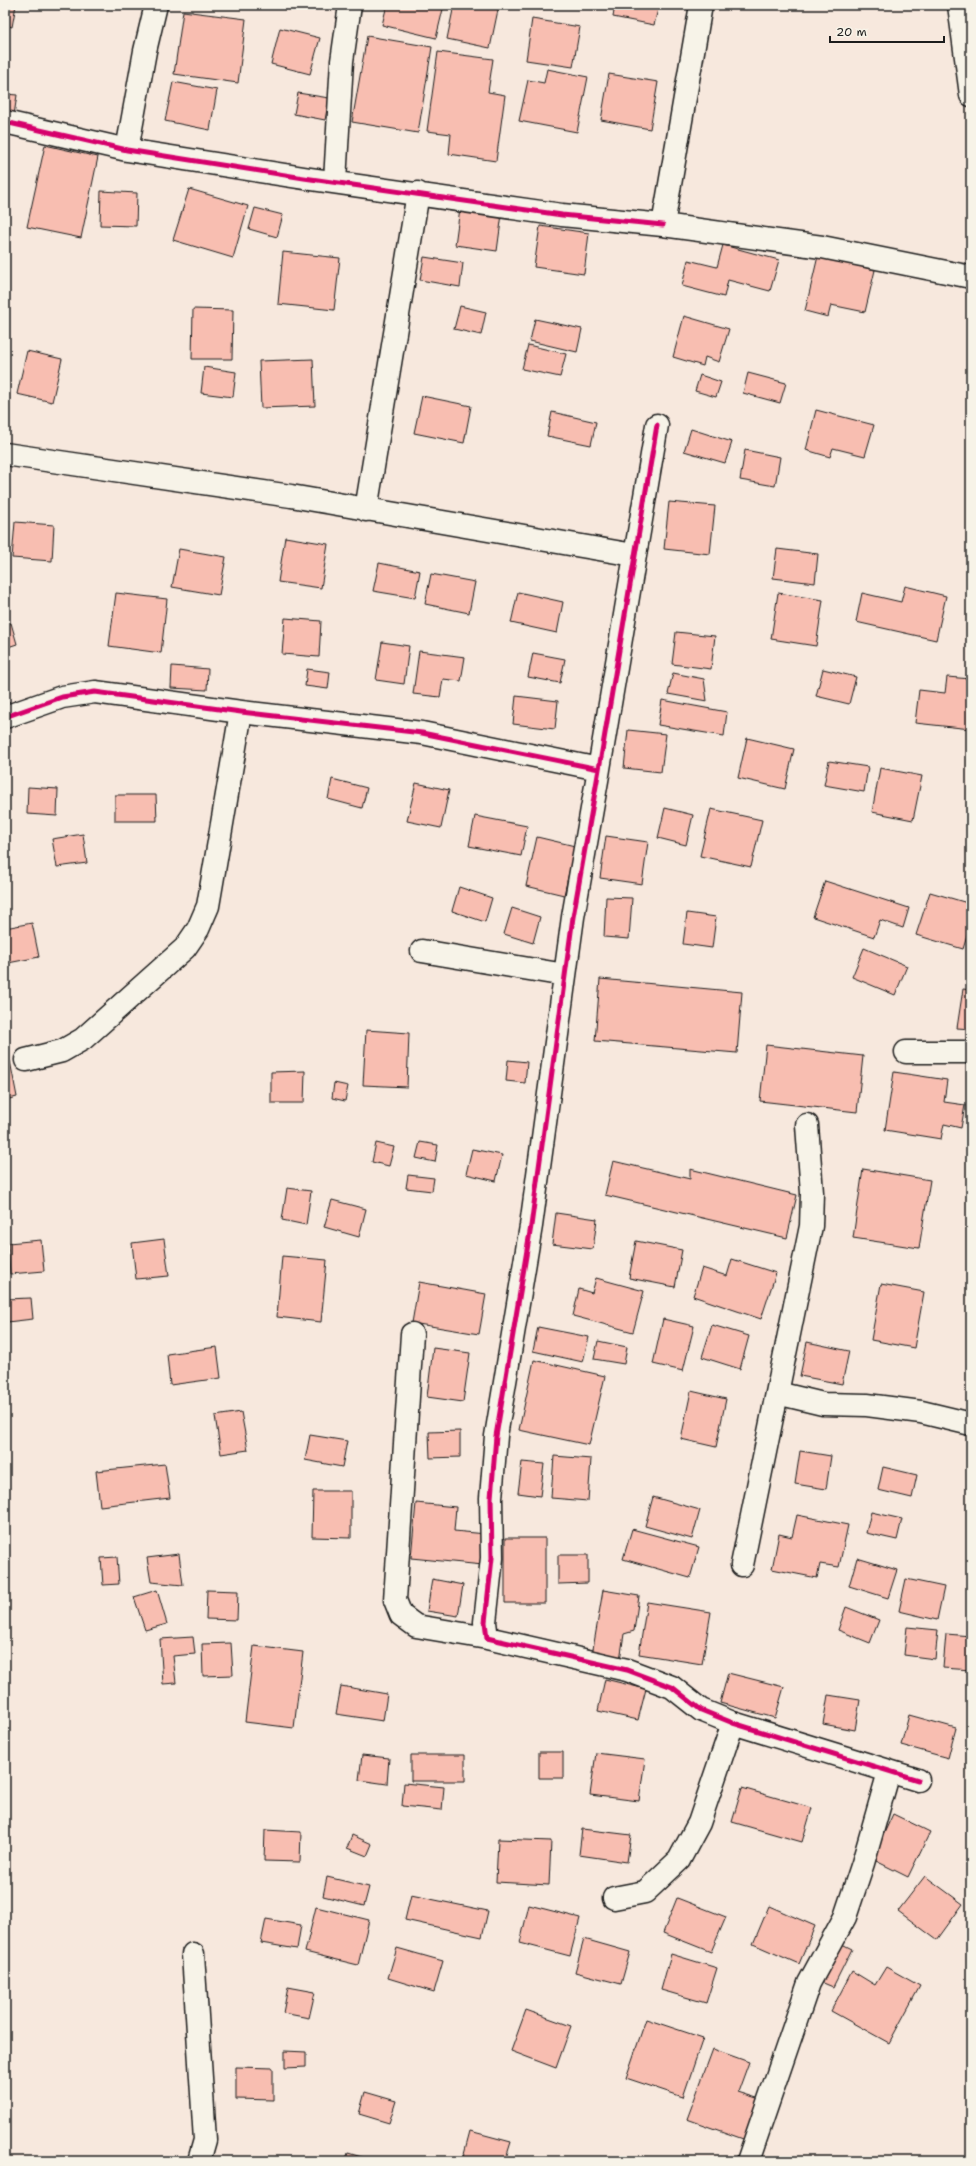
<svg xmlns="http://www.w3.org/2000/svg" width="976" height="2166" font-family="'Shantell Sans',sans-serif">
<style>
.building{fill:#f8beb1;stroke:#1c1c1c}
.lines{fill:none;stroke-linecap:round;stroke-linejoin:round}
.street-casing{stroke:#1c1c1c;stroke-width:25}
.highway-casing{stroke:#1c1c1c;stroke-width:25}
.street{stroke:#f7f3e8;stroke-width:22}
.highway{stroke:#f7f3e8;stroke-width:22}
.cycleway-casing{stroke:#f7f3e8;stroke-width:8}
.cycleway{stroke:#d6006c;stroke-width:5}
</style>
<rect width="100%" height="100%" fill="#f7e8dd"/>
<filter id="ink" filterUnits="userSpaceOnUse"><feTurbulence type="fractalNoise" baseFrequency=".025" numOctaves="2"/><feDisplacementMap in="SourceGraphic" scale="8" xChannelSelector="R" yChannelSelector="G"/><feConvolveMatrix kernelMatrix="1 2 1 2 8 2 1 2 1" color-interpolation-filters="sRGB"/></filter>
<g filter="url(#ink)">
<!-- building -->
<path class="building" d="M5 5H16L12 27 5 25Z
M387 5H444L436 38 382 25Z
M454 5H499L490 48 447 39Z
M615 5H659L654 25 613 17Z
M183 11 246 19 238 83 174 74Z
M532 19 580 27 573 67 526 60Z
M280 28 320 38 310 74 271 64Z
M367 36 432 47 418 133 352 122Z
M438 52 493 59 488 92 505 95 496 161 449 154 451 134 427 131Z
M547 69 588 77 577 132 519 121 528 80 544 83Z
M609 74 658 82 650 129 601 120Z
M173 82 217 90 210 130 165 121Z
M298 93 329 98 325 120 294 114Z
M5 94 17 95 14 115 5 114Z
M45 145 98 157 81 238 27 227Z
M189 189 248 206 233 258 173 240Z
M101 191 137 193 136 226 100 225Z
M255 208 283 215 277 237 249 229Z
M460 208 502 214 497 251 455 245Z
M540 226 589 233 584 274 534 267Z
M723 245 779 260 770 291 728 280 724 297 682 286 688 260 717 267Z
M283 252 340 258 334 310 278 304Z
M818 256 875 270 865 312 831 305 828 317 805 311Z
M424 257 463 263 460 287 420 280Z
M460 306 486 312 481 335 454 329Z
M193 309 233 310 232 359H192Z
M684 316 729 329 719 362 705 357 703 366 673 357Z
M535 319 582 329 577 352 530 341Z
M528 345 566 354 560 377 522 369Z
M27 351 62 359 52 402 17 394Z
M313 359 315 406 261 408 259 361Z
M204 367 236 372 233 397 201 393Z
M748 373 786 383 780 403 743 393Z
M700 375 721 382 716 397 695 391Z
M422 396 471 406 464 443 414 433Z
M816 410 874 425 865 456 833 448 830 457 806 450Z
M552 412 596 422 591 445 547 436Z
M691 429 732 442 725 463 684 451Z
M745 450 780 457 775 486 740 480Z
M669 502 715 506 710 554 664 549Z
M15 522 54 525 52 561 12 558Z
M285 537 328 544 321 588 278 582Z
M179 549 226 557 219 595 172 587Z
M777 549 818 554 815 583 773 578Z
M379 563 420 571 415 598 373 591Z
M431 574 475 582 469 613 425 604Z
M905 586 946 596 936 640 856 622 862 593 901 602Z
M518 592 563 602 557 633 511 623Z
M116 593 167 599 161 653 109 646Z
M778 593 823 600 816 646 771 639Z
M285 618 321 621 319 657 282 654Z
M11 623 17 644 5 648V625Z
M676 632 715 636 711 669 672 664Z
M382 642 409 646 404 684 376 680Z
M419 651 465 657 461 681 443 679 440 697 413 694Z
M533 653 565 659 560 683 528 677Z
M172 666 208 669 207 690 171 688Z
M307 669 330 672 328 689 305 686Z
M823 669 856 677 849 704 816 696Z
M673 673 704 679 707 701 668 694Z
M947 677 971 679V729L915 723 919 690 945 693Z
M516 696 558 701 555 729 513 724Z
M662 700 727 712 724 736 658 725Z
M628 730 666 734 661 772 624 768Z
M747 738 794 749 785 789 738 778Z
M829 761 868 767 864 792 824 785Z
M880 768 922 776 913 820 872 812Z
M332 779 367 788 362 808 328 799Z
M416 783 449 790 441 828 407 821Z
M28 787 58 789 57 816 27 814Z
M115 795H156L157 821H115Z
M665 808 693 815 686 845 658 838Z
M711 809 762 820 751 867 700 856Z
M475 816 527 826 521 856 469 846Z
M83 834 87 863 57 867 52 839Z
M606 836 648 842 642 884 600 878Z
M537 837 575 846 564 895 526 886Z
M825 881 909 908 903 928 880 920 874 937 813 917Z
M459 887 492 898 485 922 452 911Z
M930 892 971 904V923L963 949 916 935Z
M606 897 632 898 629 939 604 937Z
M512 908 540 917 533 943 504 934Z
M687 913 716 917 712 948 683 944Z
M32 923 39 957 8 963 5 948V928Z
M864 948 907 966 895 995 852 977Z
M600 979 742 992 737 1053 595 1041Z
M963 989 971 990V1029L957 1028Z
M366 1030 409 1033 407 1087 363 1085Z
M766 1045 863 1056 857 1112 760 1101Z
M508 1060 527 1062 525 1083 506 1081Z
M10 1061 17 1097 5 1100V1062Z
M305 1071 304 1103H271V1072Z
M894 1072 947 1080 944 1102 965 1105 961 1128 944 1124 941 1139 885 1130Z
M334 1083 348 1086 345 1101 332 1098Z
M420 1142 438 1145 435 1162 416 1158Z
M376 1143 394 1147 389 1166 372 1162Z
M472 1149 502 1155 496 1181 466 1174Z
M613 1161 690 1179V1169L797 1195 787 1238 605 1195Z
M863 1169 930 1180 919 1248 853 1238Z
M408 1175 434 1178 432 1191 406 1188Z
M287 1188 311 1191 306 1225 282 1220Z
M332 1200 366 1209 359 1237 324 1227Z
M556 1213 597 1219 593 1249 552 1244Z
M164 1239 169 1276 136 1279 132 1243Z
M41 1240 44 1271 10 1274 8 1243Z
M636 1241 682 1250 675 1287 629 1278Z
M282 1256 327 1260 321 1322 277 1317Z
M732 1259 776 1273 761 1319 693 1296 702 1268 727 1276Z
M596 1278 644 1291 633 1332 573 1316 579 1289 592 1293Z
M419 1282 486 1294 479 1334 412 1323Z
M881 1284 924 1292 914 1348 871 1340Z
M31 1298 33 1319 7 1322 5 1299Z
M663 1319 694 1326 683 1371 653 1364Z
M712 1325 749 1336 740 1369 702 1357Z
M538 1327 589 1337 583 1362 533 1351Z
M598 1341 627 1347 624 1364 594 1359Z
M807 1342 849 1351 842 1384 800 1376Z
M217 1347 221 1378 170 1385 167 1354Z
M433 1348 470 1353 463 1402 427 1397Z
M534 1360 605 1376 589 1445 519 1430Z
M691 1391 726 1399 716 1447 681 1439Z
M241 1412 248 1450 221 1454 215 1416Z
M460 1431V1457L430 1458 429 1432Z
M310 1435 347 1441 342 1467 305 1460Z
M800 1451 831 1456 826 1489 795 1484Z
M554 1456 591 1459 588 1501 551 1498Z
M522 1462 544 1464 540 1496 518 1493Z
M165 1464 170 1498 100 1506 96 1471Z
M883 1467 917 1475 912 1498 878 1490Z
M313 1491H351V1538L312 1537Z
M653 1497 700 1510 692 1539 645 1526Z
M416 1503 456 1507 454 1531 486 1534 483 1565 411 1558Z
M871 1512 902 1519 897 1540 866 1533Z
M797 1515 848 1525 839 1567 820 1564 817 1578 772 1569 779 1534 792 1537Z
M632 1529 699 1547 690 1578 623 1559Z
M505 1538H545V1603H505Z
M179 1554 183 1585 151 1582 147 1558Z
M558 1555H588V1583L558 1584Z
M117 1557 119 1584 103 1585 101 1558Z
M857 1558 897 1570 888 1598 849 1586Z
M432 1579 463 1585 458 1616 427 1611Z
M906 1579 944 1587 937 1620 899 1611Z
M157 1590 167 1624 145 1630 134 1597Z
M207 1590 238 1591 237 1620 206 1619Z
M603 1590 639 1596 634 1631 624 1634 620 1660 592 1655Z
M647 1602 711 1612 702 1664 639 1654Z
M846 1607 879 1620 870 1643 838 1630Z
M907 1627 938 1630 935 1659 904 1655Z
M946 1634 971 1636V1670L943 1668Z
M193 1637 195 1654 173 1656 176 1683 163 1684 160 1639Z
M231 1643 233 1675 203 1676 202 1644Z
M254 1646 303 1652 294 1728 245 1722Z
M728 1673 784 1687 775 1718 720 1703Z
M605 1679 646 1689 638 1720 598 1711Z
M341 1686 387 1694 383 1721 336 1714Z
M828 1695 860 1700 855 1730 823 1724Z
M909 1715 956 1728 948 1758 901 1745Z
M539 1752H563V1778H539Z
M596 1753 645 1759 639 1801 590 1795Z
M362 1755 389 1758 387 1784 359 1780Z
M411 1755H465V1781H411Z
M404 1783 444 1787 442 1810 402 1806Z
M742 1788 812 1808 802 1842 732 1822Z
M893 1814 930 1832 908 1877 872 1859Z
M582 1829 631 1835 627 1862 579 1855Z
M265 1830 301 1832 300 1862 264 1861Z
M352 1835 372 1844 367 1856 347 1848Z
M498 1839 551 1841 549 1885 496 1882Z
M925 1876 963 1904 937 1940 898 1911Z
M327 1877 369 1887 364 1906 323 1896Z
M411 1895 488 1911 482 1937 405 1920Z
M677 1898 726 1917 711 1952 663 1933Z
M529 1905 580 1918 570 1956 520 1943Z
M769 1906 815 1926 799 1964 753 1944Z
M316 1907 369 1920 358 1965 305 1952Z
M266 1919 301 1925 297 1949 261 1943Z
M584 1939 630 1952 621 1984 575 1972Z
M840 1943 852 1949 833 1987 821 1982Z
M397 1948 443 1961 434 1992 388 1978Z
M671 1954 717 1968 706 2003 661 1990Z
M886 1967 920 1986 889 2043 831 2011 852 1971 875 1985Z
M288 1987 315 1992 309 2018 283 2013Z
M526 2010 571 2026 556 2068 511 2051Z
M646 2019 703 2038 683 2097 626 2078Z
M713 2049 749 2062 738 2092 760 2099 746 2140 687 2119Z
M285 2051 306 2052V2067L285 2068Z
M236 2067 273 2068V2100L236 2099Z
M365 2092 396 2101 389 2123 359 2114Z
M470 2131 511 2142 505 2161H462Z
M348 2153 375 2161H345Z"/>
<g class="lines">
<!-- street casing -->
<g class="street-casing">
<path id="street" d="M701 5 663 225 822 247 971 277
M5 122 127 150 304 178 562 215 663 225
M127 150 145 51 156 5
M335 181 342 61 350 5
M5 454 291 496 634 555
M366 510 418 193
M5 717 62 697 95 692 241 712 422 733 599 769 657 425
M599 769 573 917 531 1226 496 1436 491 1498 492 1558 485 1622 487 1638 627 1670 672 1687 701 1710 733 1723 918 1780
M422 951 565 975
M906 1052H971
M26 1060 62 1051 83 1039 185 948 198 929 208 906 241 712
M412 1334 395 1600 401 1615 416 1626 487 1638
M777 1393 823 1404 867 1405 921 1412 971 1424
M742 1565 811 1226 812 1193 807 1125
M614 1898 645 1892 679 1860 699 1823 733 1723
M193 1954 205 2140 199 2161
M748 2161 809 1983 845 1917 863 1863 889 1772"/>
</g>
<!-- highway casing -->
<g class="highway-casing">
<path id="highway" d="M959 5 971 95"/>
</g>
<!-- street -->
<use href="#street" class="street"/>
<!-- highway -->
<use href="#highway" class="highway"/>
<!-- cycleway casing -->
<g class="cycleway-casing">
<path id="cycleway" d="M5 122 127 150 304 178 562 215 663 225
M5 717 62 697 95 692 241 712 422 733 599 769 657 425
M599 769 573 917 531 1226 496 1436 491 1498 492 1558 485 1622 487 1638 627 1670 672 1687 701 1710 733 1723 918 1780"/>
</g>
<!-- cycleway -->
<use href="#cycleway" class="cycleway"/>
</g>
</g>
<!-- margin -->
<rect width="976" height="2166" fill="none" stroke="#f7f3e8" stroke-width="20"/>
<rect x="10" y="10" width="956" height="2146" fill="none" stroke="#1c1c1c" stroke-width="1.5" filter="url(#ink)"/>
<!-- scale -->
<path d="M830 36v6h114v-6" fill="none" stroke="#1c1c1c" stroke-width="2"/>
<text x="836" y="36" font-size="12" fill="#1c1c1c" stroke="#f7f3e8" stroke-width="3" paint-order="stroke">20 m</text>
</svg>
